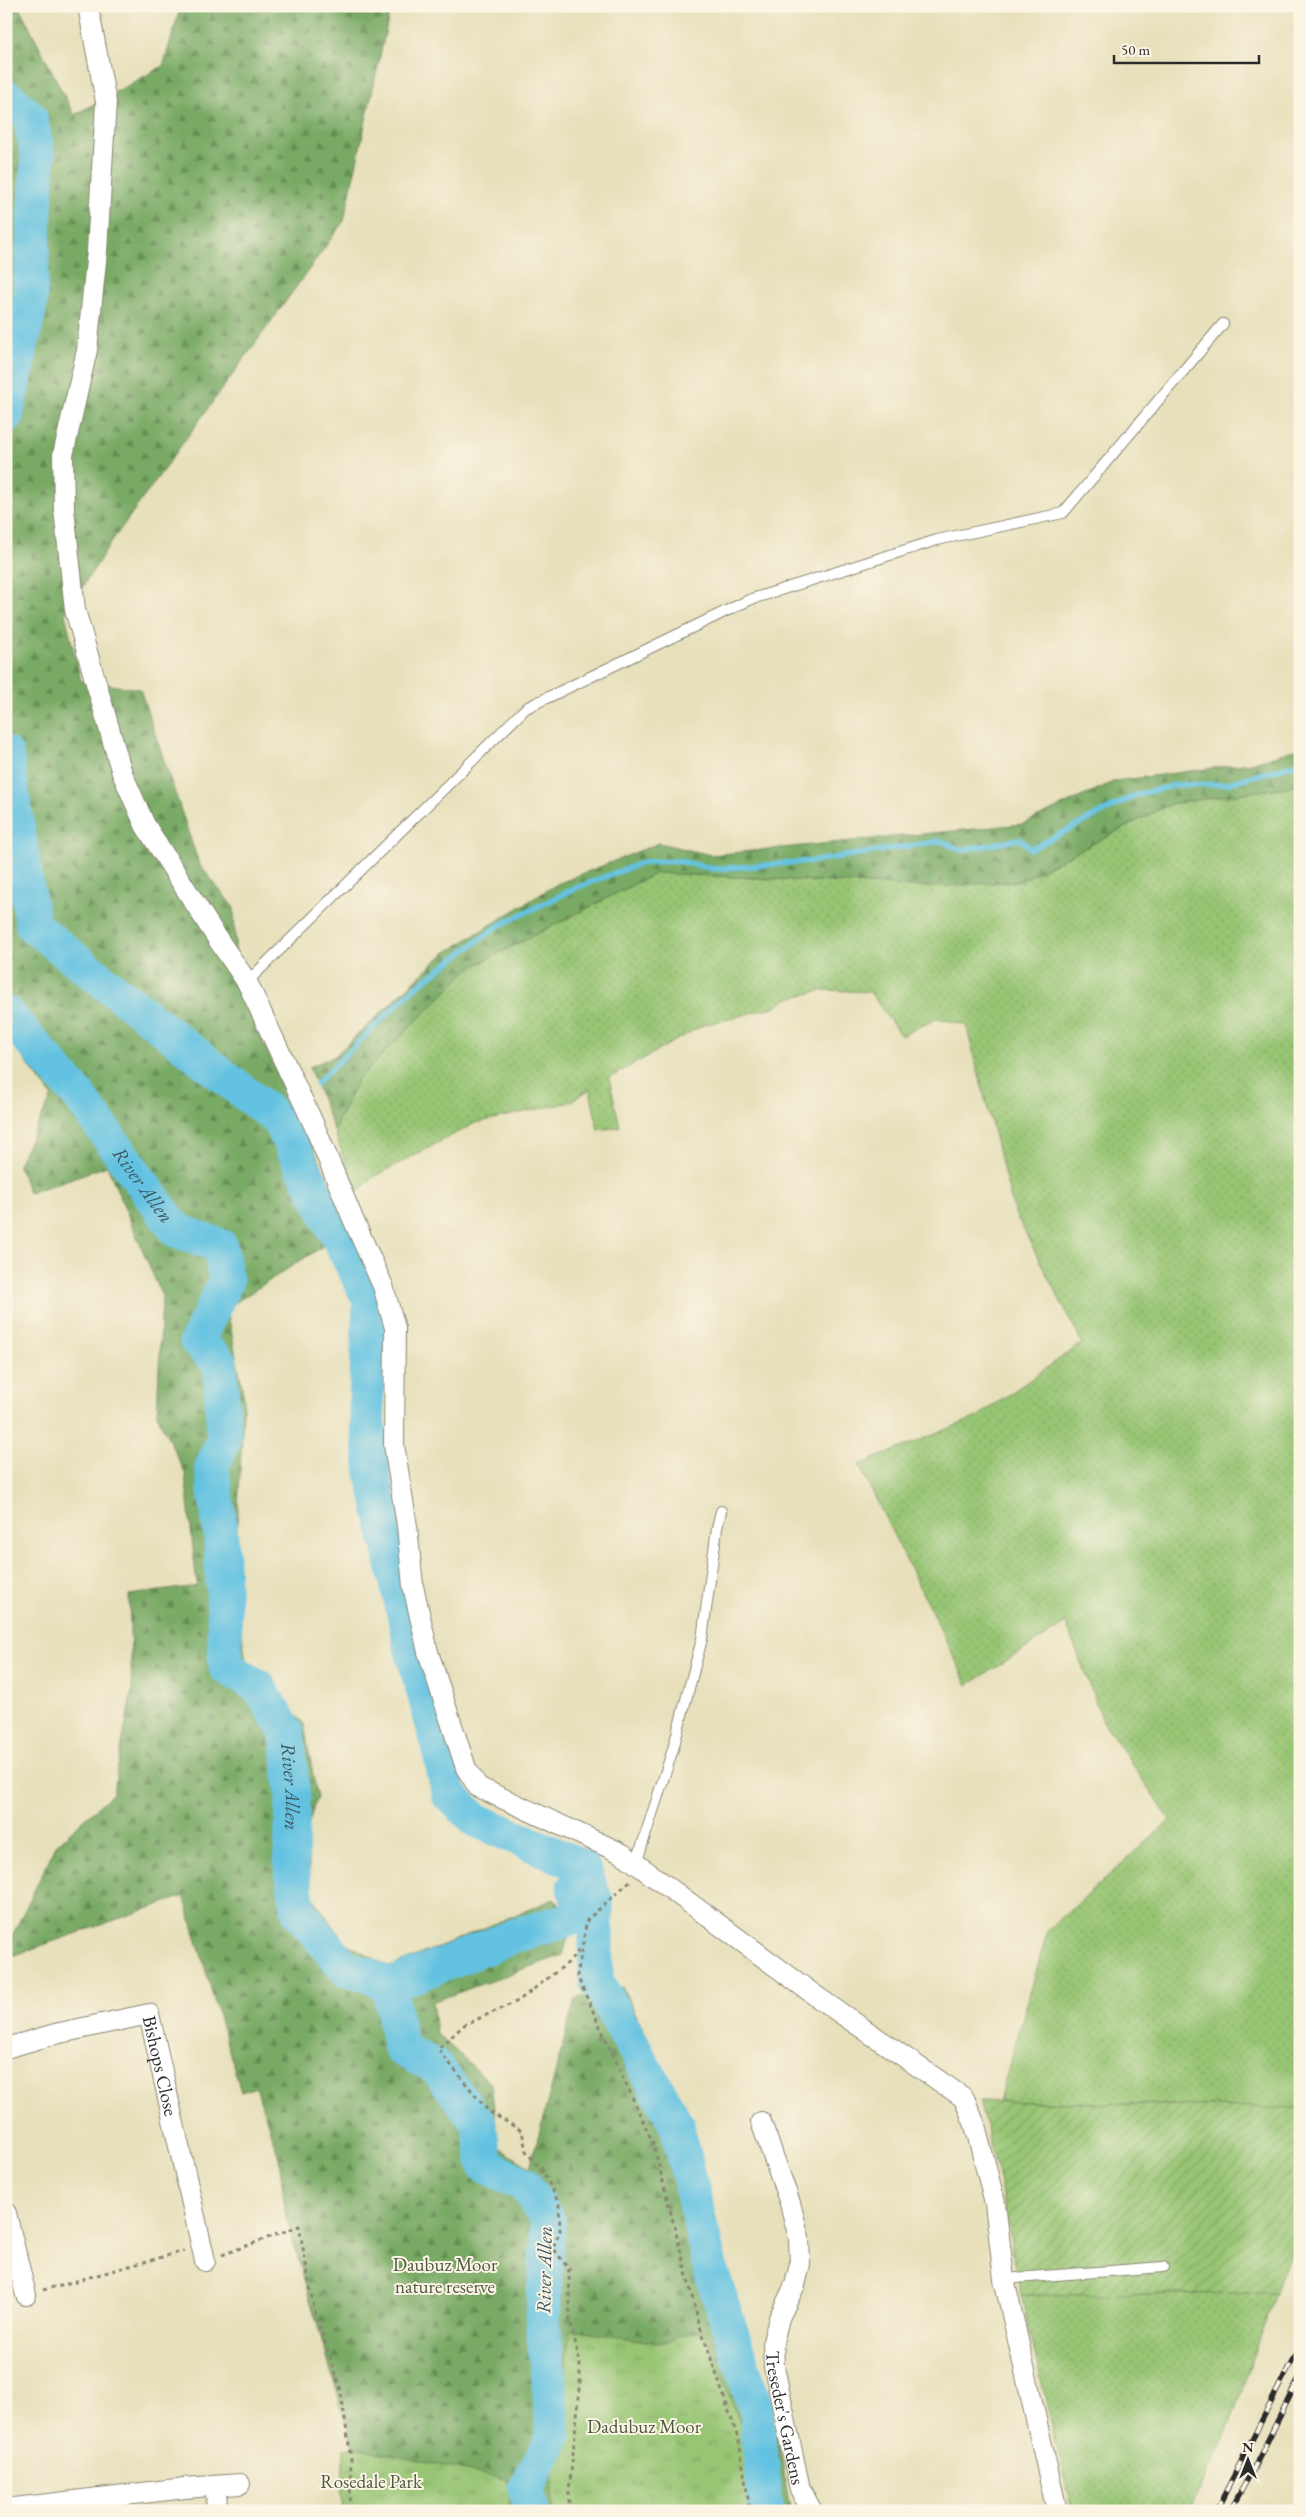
<svg xmlns="http://www.w3.org/2000/svg" width="1306" height="2517" font-family="'EB Garamond',serif">
<style>
.grass{fill:url(#grass-dots);stroke:#61784f}
.forest{fill:url(#forest-firs);stroke:#526a48}
.park{fill:url(#park-tufts);stroke:#61784f}
.garden{fill:url(#garden-furrows);stroke:#61784f}
.lines{fill:none;stroke-linecap:round;stroke-linejoin:round}
.stream{stroke:#63c2e1;stroke-width:5.5}
.river{stroke:#63c2e1;stroke-width:35}
.service-casing{stroke:#898673;stroke-width:12}
.minor-casing{stroke:#898673;stroke-width:22}
.path{stroke:#898673;stroke-width:3;stroke-dasharray:4 4;stroke-linecap:butt}
.service{stroke:#fff;stroke-width:10}
.minor{stroke:#fff;stroke-width:20}
.rail-casing{stroke:#2b2b2b;stroke-width:5.5}
.rail{stroke:#fcf5e5;stroke-width:4;stroke-dasharray:11;stroke-linecap:butt}
.labels{text-anchor:middle;dominant-baseline:central;stroke-width:4;stroke-linejoin:round;paint-order:stroke}
.street-label{font-size:19px;fill:#2b2b2b;stroke:#fcf5e5}
.park-label{font-size:19px;fill:#4b5941;stroke:#fcf5e5}
.water-label{font-size:20px;font-style:italic;fill:#3c5862;stroke:#fcf5e5}
</style>
<defs>
<pattern id="grass-dots" width="8" height="8" patternUnits="userSpaceOnUse" patternTransform="scale(1.25)"><rect width="8" height="8" fill="#97c573"/><path d="M2 2h.1M6 6h.1" fill="none" stroke="#82a964" stroke-width="1.8" stroke-linecap="round"/></pattern>
<pattern id="forest-firs" width="22" height="20" patternUnits="userSpaceOnUse" patternTransform="scale(1.25)"><rect width="22" height="20" fill="#79aa65"/><path d="M5 1l3.5 6h-7zM16 11l3.5 6h-7z" fill="#638b53"/></pattern>
<pattern id="park-tufts" width="24" height="20" patternUnits="userSpaceOnUse" patternTransform="scale(1.25)"><rect width="24" height="20" fill="#97c573"/><path d="M3 7l-1-3M5 7V3M7 7l1-3M15 17l-1-3M17 17v-4M19 17l1-3" fill="none" stroke="#82a964"/></pattern>
<pattern id="garden-furrows" width="10" height="10" patternUnits="userSpaceOnUse" patternTransform="scale(1.25)"><rect width="10" height="10" fill="#97c573"/><path d="M-1 1l2-2M0 10L10 0M9 11l2-2" fill="none" stroke="#82a964"/></pattern>
</defs>
<rect width="100%" height="100%" fill="#fcf5e5"/>
<filter id="ink" filterUnits="userSpaceOnUse"><feTurbulence type="fractalNoise" baseFrequency=".02" numOctaves="2"/><feDisplacementMap in="SourceGraphic" scale="10" xChannelSelector="R" yChannelSelector="G"/><feConvolveMatrix kernelMatrix="1 2 1 2 8 2 1 2 1" color-interpolation-filters="sRGB"/></filter>
<filter id="wash" filterUnits="userSpaceOnUse"><feTurbulence type="fractalNoise" baseFrequency=".0096" numOctaves="4" result="noise"/><feDisplacementMap in="SourceGraphic" scale="20" xChannelSelector="R" yChannelSelector="G"/><feGaussianBlur stdDeviation="1.12" result="paint"/><feColorMatrix in="noise" values="0 0 0 0 0 0 0 0 0 0 0 0 0 0 0 0 0 1.4 0 .05"/><feComposite in="paint" operator="in"/></filter>
<g filter="url(#wash)">
<rect width="100%" height="100%" fill="#e7e0bb"/>
<!-- grass -->
<path class="grass" d="M1300 785V2108L999 2101 1048 1930 1170 1820 1103 1721 1066 1623 968 1685 859 1465 977 1417 1082 1343 1014 1211 966 1025 938 1018 901 1036 870 992 824 990 789 998 774 1007 703 1025 609 1078 620 1127 598 1130 590 1089 570 1102 475 1123 372 1178 356 1193 334 1130 357 1079 470 968 656 873 931 887 1020 881 1170 804Z
M1276 2293 1226 2434 1189 2511H1072L1021 2295Z"/>
<!-- forest -->
<path class="forest" d="M6 6H19L74 115 163 66 181 6H391L344 221 114 538 65 614 81 681 140 689 199 864 234 908 237 987 351 1228 227 1308 244 1398 234 1583 246 1660 304 1724 317 1797 307 1829 311 1895 346 1943 390 1967 554 1899 574 1918 563 1955 432 2002 436 2033 491 2083 499 2148 530 2167 575 1999 622 1987 683 2107 738 2315 779 2442 790 2511H755L741 2426 702 2330 661 2343 570 2330 551 2492 554 2511H510L508 2480 353 2447 286 2217 279 2158 256 2087 241 2092 184 1896 6 1958V1949L56 1845 113 1793 132 1690 129 1595 197 1586 185 1473 157 1415 162 1296 107 1166 29 1193 18 1164 52 1096 6 1036Z
M1300 748V785L1170 804 1020 881 931 887 656 873 470 968 358 1079 334 1130 309 1067 335 1056 442 955 557 884 659 843 711 855 1023 824 1115 781 1251 763Z"/>
<!-- park -->
<path class="park" d="M570 2330 660 2343 703 2330 741 2426 755 2511H554L551 2492Z
M353 2447 508 2480 510 2511H342L343 2449Z"/>
<!-- garden -->
<path class="garden" d="M979 2101 1300 2108V2224L1276 2293 1021 2295 999 2179Z"/>
<g class="lines">
<!-- stream -->
<path class="stream" d="M316 1084 413 989 498 926 578 887 644 862 679 861 714 869 814 861 941 841 962 850 1020 839 1031 849 1136 795 1176 785 1225 784 1300 763
M279 1120 289 1110"/>
<!-- river -->
<g class="river">
<path d="M6 96 30 117 38 156 29 310 6 416"/>
<path d="M6 754 33 926 279 1120 370 1300 366 1403 373 1475 412 1650 438 1743 449 1795 476 1820 582 1866 596 1901V1980L677 2125 711 2271 756 2408 766 2511"/>
<path id="s1" d="M6 1013 79 1096 176 1230 220 1246 226 1281 197 1341 220 1363 224 1438 212 1467 221 1536 226 1667 259 1687 287 1733 293 1798 291 1865 299 1912 346 1969 367 1974 389 1986 401 2049 436 2067 479 2123 485 2165 524 2184 548 2221 543 2321 554 2436 525 2489 532 2511"/>
<path d="M389 1986 517 1935 574 1918 582 1908 574 1888 586 1884"/>
</g>
</g>
</g>
<g filter="url(#ink)">
<g class="lines">
<!-- service casing -->
<g class="service-casing">
<path id="service" d="M247 982 526 708 749 600 937 540 1063 513 1223 324
M636 1864 673 1749 702 1639 717 1528 721 1511
M1004 2279 1163 2267"/>
</g>
<!-- minor casing -->
<g class="minor-casing">
<g id="minor">
<path d="M88 6 106 102 97 251 87 350 63 455 64 509 75 610 122 773 145 825 219 941 247 982 314 1125 353 1219 383 1286 395 1328 394 1445 407 1526 413 1586 428 1652 466 1768 478 1787 623 1854 820 1999 964 2098 975 2125 995 2203 1004 2279 1057 2511"/>
<path id="s2" d="M6 2048 55 2034 149 2014 205 2261"/>
<path id="s3" d="M761 2122 790 2203 799 2238 800 2264 795 2285 779 2318 773 2342 774 2367 800 2489 812 2511"/>
<path d="M6 2213 26 2295"/>
<path d="M216 2487 217 2511"/>
<path d="M6 2509 185 2488 240 2484"/>
</g>
</g>
<!-- path -->
<path class="path" d="M630 1881 587 1920 577 1976 653 2143 699 2323 739 2441 750 2511
M222 2255 299 2226 314 2309 340 2387 351 2458 350 2511
M43 2290 184 2251
M569 2511V2491L580 2388V2362L570 2321 569 2269 553 2248 560 2231 559 2204 545 2175 526 2151 522 2131 488 2111 438 2049 464 2025 518 2001 569 1962 581 1948"/>
<!-- service -->
<use href="#service" class="service"/>
<!-- minor -->
<use href="#minor" class="minor"/>
<!-- rail casing -->
<g class="rail-casing">
<path id="rail" d="M1216 2511 1300 2345
M1230 2511 1256 2464 1300 2376"/>
</g>
<!-- rail -->
<use href="#rail" class="rail"/>
</g>
</g>
<g class="labels">
<!-- street labels -->
<g class="street-label">
<text stroke="none"><textPath href="#s2" startOffset="200">Bishops Close</textPath></text>
<text stroke="none"><textPath href="#s3" startOffset="308">Treseder's Gardens</textPath></text>
</g>
<!-- park labels -->
<g class="park-label">
<text x="445" y="2264">Daubuz Moor<tspan x="445" dy="22">nature reserve</tspan></text>
<text x="644" y="2426">Dadubuz Moor</text>
<text x="371" y="2481">Rosedale Park</text>
</g>
<!-- water labels -->
<g class="water-label">
<text stroke="none"><textPath href="#s1" startOffset="220">River Allen</textPath></text>
<text stroke="none"><textPath href="#s1" startOffset="910">River Allen</textPath></text>
<text transform="translate(544 2270) rotate(-89)">River Allen</text>
</g>
</g>
<!-- margin -->
<rect width="1306" height="2517" fill="none" stroke="#fcf5e5" stroke-width="25"/>
<!-- north arrow -->
<g transform="translate(1248 2460)" stroke="#fcf5e5" stroke-width="4" paint-order="stroke">
<path d="M0-4L9 19L0 12L-9 19Z" fill="#2b2b2b"/>
<text y="-8" font-size="14" font-weight="bold" text-anchor="middle" fill="#2b2b2b">N</text>
</g>
<!-- scale -->
<path d="M1114 55v8h145v-8" fill="none" stroke="#2b2b2b" stroke-width="2.5"/>
<text x="1121" y="55" font-size="15" fill="#2b2b2b" stroke="#fcf5e5" stroke-width="4" paint-order="stroke">50 m</text>
</svg>
